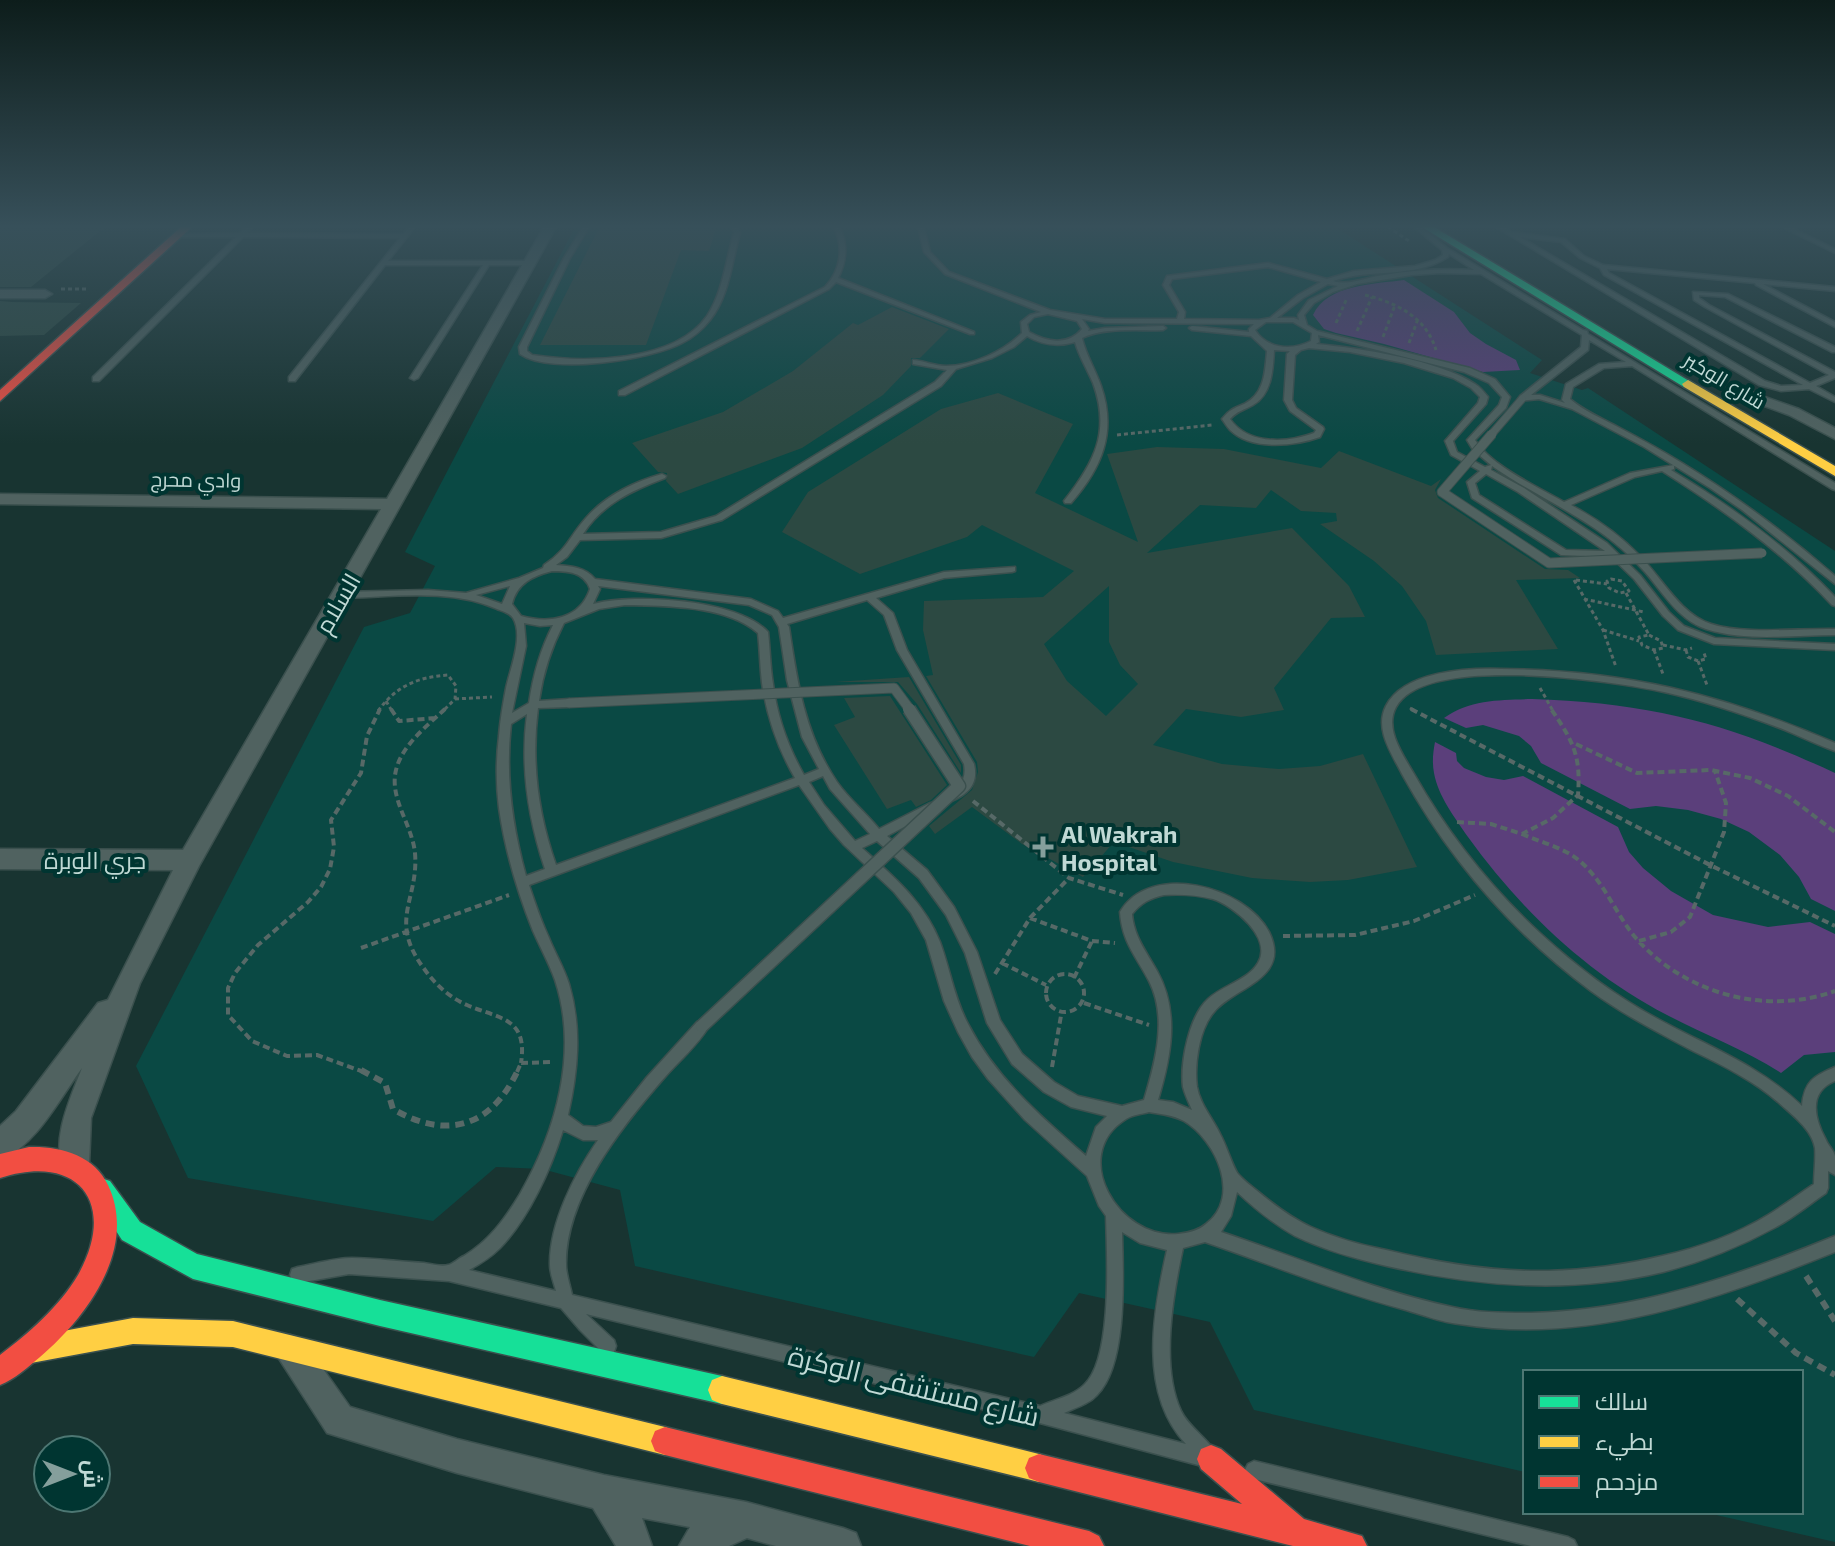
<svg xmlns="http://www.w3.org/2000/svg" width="1835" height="1546" font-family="'Exo 2',Cairo,sans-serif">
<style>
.built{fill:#0a4944}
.green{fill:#5b3f7b}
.building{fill:#2c4942;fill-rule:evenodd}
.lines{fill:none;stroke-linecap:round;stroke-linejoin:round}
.lane-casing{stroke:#3b504e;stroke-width:3}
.street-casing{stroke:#3b504e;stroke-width:3}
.fast-casing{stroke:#3b504e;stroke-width:3}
.slow-casing{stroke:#3b504e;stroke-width:3}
.jam-casing{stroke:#3b504e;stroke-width:3}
.path-far2{stroke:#576967;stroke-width:3;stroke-dasharray:4 3;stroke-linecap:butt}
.path-far1{stroke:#576967;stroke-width:4;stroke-dasharray:7 4;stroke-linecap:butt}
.path{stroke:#576967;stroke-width:6;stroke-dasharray:9 6;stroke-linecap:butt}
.lane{fill:#506260;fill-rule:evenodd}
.street{fill:#506260;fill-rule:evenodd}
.fast{fill:#16e098;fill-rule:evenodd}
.slow{fill:#ffcf43;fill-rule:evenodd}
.jam{fill:#f24e42;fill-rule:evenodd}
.lane-bridge-far2-casing{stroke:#3b504e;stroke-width:9;stroke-linecap:butt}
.lane-bridge-far1-casing{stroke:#3b504e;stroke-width:11;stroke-linecap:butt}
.lane-bridge-casing{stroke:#3b504e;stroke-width:15;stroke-linecap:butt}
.lane-bridge-far2{stroke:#506260;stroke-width:7}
.lane-bridge-far1{stroke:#506260;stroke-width:9}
.lane-bridge{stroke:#506260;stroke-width:12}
.poi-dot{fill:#859f9c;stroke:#003531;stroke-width:3}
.labels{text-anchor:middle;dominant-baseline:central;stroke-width:8;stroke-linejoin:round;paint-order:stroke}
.far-street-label{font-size:20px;fill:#c0d9d5;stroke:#003531}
.street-label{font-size:24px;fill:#c0d9d5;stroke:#003531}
.poi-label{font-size:24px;font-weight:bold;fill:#c0d9d5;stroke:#003531;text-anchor:start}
.near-street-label{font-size:28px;fill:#c0d9d5;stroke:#003531}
</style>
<rect width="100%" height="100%" fill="#183431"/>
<!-- built -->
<path class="built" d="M575 227H1335L1542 360 1530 373 1582 390 1588 388 1835 551V1542L1703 1512H1801V1372H1525V1472L1254 1410 1210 1322 1079 1293 1034 1357 635 1266 620 1190 542 1169 496 1167 433 1221 188 1178 136 1066 364 627 410 613 435 566 405 552Z"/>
<!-- green -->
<path class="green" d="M1404 280 1454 312 1470 333 1486 344 1516 360 1520 370 1483 372 1384 344 1336 333 1324 329 1313 315C1327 284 1375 284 1404 280Z
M1532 699C1651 703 1728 723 1835 773V911L1811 899 1799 877 1780 855 1749 832 1721 819 1688 810 1656 806 1630 809 1541 763 1531 746 1519 736 1483 725 1466 728 1444 718C1470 699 1502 700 1532 699Z
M1435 742 1456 753 1457 761 1464 768 1486 777 1504 780 1523 776 1618 827 1629 852 1643 868 1671 891 1713 915 1768 927 1810 922 1835 934V1052L1804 1055 1781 1073C1744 1049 1705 1035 1667 1015 1587 974 1520 909 1468 837 1455 818 1438 796 1434 773 1432 763 1433 752 1435 742Z"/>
<!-- building -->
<path class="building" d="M0 227H105L31 287H0Z
M599 228 716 229 709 251 681 250 646 345H540Z
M0 301 12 302 81 303 44 335 0 336Z
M892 307 949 329 920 358H911V366L883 395 802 448 678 494 666 481 667 473 658 472 632 443 723 412 793 371 853 323 858 325Z
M998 393 1073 424 1035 493 1138 542 1107 454 1157 447 1224 449 1321 468 1339 451 1431 486 1441 479 1435 490 1438 498 1545 569 1568 570 1580 578 1516 580 1558 649 1436 655 1426 621 1402 586 1374 561 1320 524 1337 521 1336 513 1301 511 1271 490 1256 508 1200 505 1147 553 1292 528 1349 586 1365 617 1331 618 1274 688 1284 710 1241 717 1186 709 1153 745 1222 764 1279 769 1320 766 1363 754 1417 867 1348 880 1310 882 1252 878 1173 862 1114 842 1083 877 1022 844 972 807 935 834 929 826 972 790 978 772 977 762 926 676 933 675 923 630 924 601 1043 597 1074 571 982 525 967 537 860 574 782 532 808 492 941 409ZM1109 586V642L1120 665 1138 684 1106 716 1067 681 1044 644Z
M909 677 961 765V773L917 704 898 682H835Z
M890 696 947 785 931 800 916 807 911 800 887 809 834 725 855 717 844 698Z"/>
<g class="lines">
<!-- lane casing -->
<g class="lane-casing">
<path id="lane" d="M246 227H253L247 233 403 234 409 227H415L388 261H530L533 263 530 265H489L418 378 414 380 410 378 483 265H385L295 381H289V377L400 238 243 237 99 381H93V377L236 237H178L175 235 176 234 240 233Z
M583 227H589L570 258 527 347V351L532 355C583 363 674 363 707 316 723 292 726 259 734 233L732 227H738L740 233C732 261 729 297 710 320 702 330 694 337 682 343 651 360 550 375 520 354L519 347 564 258Z
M834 227H840C848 245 847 261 838 278L974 332V334H970L836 282 829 289 625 395H619V391L825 287C841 270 844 248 834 227Z
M918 227H924L930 252 949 272 1050 310 1105 319H1177L1179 312 1163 285 1167 276 1268 263 1327 279 1354 271 1415 266 1435 260 1443 255 1442 250 1414 227H1421L1447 248 1583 330 1587 331 1588 334 1835 483V490L1832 489 1632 366 1604 368 1573 387 1570 399C1584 411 1601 418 1618 427 1639 438 1661 450 1682 463 1736 496 1787 534 1835 576V584L1742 510 1710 488 1644 447 1572 409 1539 399 1519 401 1518 399 1520 396 1581 347 1582 335 1481 274 1440 273 1412 275 1357 284 1333 292 1314 303 1304 315 1307 325 1317 331 1470 368 1495 379 1510 397 1506 408 1475 440C1491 466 1538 487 1564 502L1630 473 1674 465V469L1671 470C1731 506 1787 546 1835 597V606L1832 605C1782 552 1724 510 1662 471L1635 477 1571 505C1597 519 1620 535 1640 556 1662 578 1680 614 1711 624 1745 635 1799 628 1835 629V635C1793 635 1746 642 1706 629 1678 620 1662 591 1644 571 1600 521 1545 503 1492 466L1491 470 1524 488 1607 543 1640 575 1669 612 1684 626 1715 638 1835 644V650L1714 644 1678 630 1663 616 1634 579 1611 557 1561 555 1472 498 1467 482 1480 471 1451 455 1445 441 1478 403 1480 397 1471 388 1453 378 1404 363 1350 352 1309 348 1301 350 1295 355 1292 400 1296 408 1323 427 1324 429 1320 437C1295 446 1251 451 1230 430 1227 427 1225 423 1222 419 1229 410 1234 408 1244 404 1265 394 1265 371 1267 351L1251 336 1192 330 1189 328 1192 326 1249 332V329L1254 324 1105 323 1082 319 1089 329 1088 331 1105 328 1163 326 1166 328 1163 330C1137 331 1105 327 1082 338 1086 355 1095 369 1101 386 1117 432 1102 468 1071 503H1065L1064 501C1094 463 1111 432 1093 383 1087 369 1079 356 1075 342 1058 347 1042 345 1027 336L1014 347 992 358 956 369 941 386 722 520 661 538 580 540 567 557 556 565C571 566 585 567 595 579L751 599 778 611 783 618 944 572 1015 567V571L1012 572 944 578 876 598 893 613 907 650 974 764C979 785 967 795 949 802L945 801 943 798 945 795C959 787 967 781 964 764L897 650 884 615 867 600 787 624 789 627C797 682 805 735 837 782 849 799 866 813 879 829L930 803H938L940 806 938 809 887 836 927 870 954 907 977 952 1000 1020 1022 1054 1054 1082 1078 1096 1122 1106 1144 1100C1155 1063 1168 1018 1149 981 1136 956 1122 942 1120 912 1150 861 1245 886 1269 932 1292 979 1234 987 1214 1012 1199 1029 1194 1065 1197 1087 1200 1105 1214 1120 1221 1136 1226 1145 1233 1167 1238 1174 1243 1180 1250 1185 1256 1190 1273 1204 1291 1218 1311 1227 1335 1238 1361 1245 1386 1250 1439 1263 1493 1272 1548 1271 1586 1270 1625 1265 1662 1256 1698 1248 1737 1234 1768 1215 1784 1205 1799 1194 1814 1184 1814 1173 1816 1159 1815 1148 1812 1129 1791 1114 1778 1102 1754 1081 1724 1066 1695 1052 1659 1033 1624 1015 1591 991 1513 933 1449 859 1402 774 1392 754 1374 729 1386 706 1404 671 1467 668 1501 669 1624 670 1722 694 1835 743V751C1818 745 1802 737 1785 730 1746 715 1705 701 1664 692 1613 681 1425 653 1396 707 1384 729 1403 755 1414 774 1448 834 1490 887 1541 934 1577 967 1615 996 1658 1019 1709 1047 1759 1065 1802 1106 1804 1081 1814 1076 1835 1067V1081C1808 1092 1814 1118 1826 1140 1828 1145 1834 1151 1835 1156 1835 1162 1835 1170 1835 1175L1828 1171V1188L1826 1193C1810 1204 1793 1218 1776 1227 1741 1246 1702 1262 1663 1272 1572 1294 1478 1287 1387 1266 1356 1259 1324 1250 1295 1236 1274 1224 1255 1209 1237 1192L1231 1216 1221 1232C1297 1257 1372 1290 1452 1307 1477 1313 1505 1313 1530 1313 1637 1311 1737 1276 1835 1236V1252C1716 1300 1589 1345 1459 1324 1441 1322 1423 1315 1406 1310 1338 1292 1272 1265 1205 1242L1183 1248C1173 1295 1160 1366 1181 1411 1187 1424 1201 1434 1210 1445L1213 1451 1208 1463 1202 1466 1040 1423 586 1314 614 1340 616 1346 614 1352 608 1354 602 1352 580 1330 561 1308 449 1281 349 1274 298 1283 292 1281 290 1275 292 1269 298 1267C315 1264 334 1258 352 1258 376 1258 400 1262 424 1263 431 1264 441 1267 448 1265 453 1264 459 1258 464 1256 489 1241 505 1219 520 1194 556 1131 579 1052 555 980 549 963 540 947 533 931 517 891 505 850 499 808 496 784 496 760 499 736 500 720 503 704 506 688 510 669 524 636 513 618 510 613 502 611 497 609 450 588 392 597 342 598L337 595 342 592 428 590 466 593 519 578 543 568 544 565C568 549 569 537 586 518 605 496 634 482 662 474L666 476 665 478C633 490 602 504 583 534L661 532 716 516 935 382 947 370 913 364V360C924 361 935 366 946 366 972 366 1004 351 1022 333L1021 322 1030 315 1041 312 945 274 924 252ZM1449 254 1474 270C1444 268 1413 270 1384 275 1367 277 1350 286 1333 281 1371 268 1414 279 1448 257ZM1268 267 1321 282 1298 295 1270 318 1259 320 1184 319 1185 312 1169 285 1172 279ZM1328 284 1338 286 1309 300 1298 315 1299 320 1294 318H1277L1303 298ZM1048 314 1077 321 1082 329C1068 346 1047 342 1029 332L1027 324 1034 317ZM1266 322H1293L1312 333 1311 341C1292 351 1267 349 1255 330ZM1318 335 1464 372 1489 383 1502 397 1499 405 1467 440 1473 450 1491 465 1485 467 1457 452 1453 441 1486 404 1488 397C1484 392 1480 387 1475 384 1439 360 1359 348 1316 344L1319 342ZM1589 340 1626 362 1599 364 1566 384 1562 400 1565 403 1540 395H1531L1588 350ZM1274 350 1290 351 1287 354 1284 400 1290 411 1316 430 1314 433C1287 443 1248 445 1230 419 1237 411 1244 410 1253 405 1272 394 1273 369 1274 350ZM1486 474 1518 492 1605 551 1566 550 1479 495 1475 483ZM552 571C568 571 584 572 590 589 580 619 550 624 521 616L512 604C517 583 533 576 552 571ZM510 586 502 604 476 595ZM598 586 749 605 772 615 779 627 787 680 802 737 819 769 804 775C788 747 777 716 773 684 770 666 770 649 768 632 738 599 634 593 593 604L600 589ZM625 605C666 606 726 605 758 633 760 650 760 667 762 683 767 717 778 749 795 778L556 865C538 814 531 763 538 708L569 707 574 703 569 699 539 701C543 673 551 648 564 623L599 609ZM524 623 540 626 553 625C540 650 533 676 529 703L512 713 526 646ZM527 714C520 768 528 818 545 869L526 876C512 825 505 776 511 724ZM823 776 830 789 870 834 855 841 824 805 809 782ZM799 785 830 829 844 845 894 892 911 913 926 940 944 1001 958 1032 972 1057 988 1079 1025 1120 1087 1176 1099 1206 1106 1216C1107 1254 1113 1359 1084 1385 1073 1396 1053 1400 1040 1406L572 1295C570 1285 566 1274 566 1265 565 1197 622 1126 665 1077 678 1062 699 1044 709 1026L707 1022 702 1020 697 1022 647 1077 611 1122 596 1127 583 1126 568 1115C578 1071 582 1028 569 984 564 968 555 953 549 938 541 921 535 903 529 885ZM877 841 919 878 946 915 965 953 987 1023 1012 1064 1044 1092 1071 1107 1107 1116 1096 1127 1086 1156C1041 1117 995 1077 968 1024 954 998 950 969 940 942 924 902 893 876 862 848ZM1164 895C1179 894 1198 895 1213 899 1234 906 1273 938 1258 963 1247 981 1223 985 1208 999 1189 1016 1180 1063 1183 1087 1185 1095 1189 1103 1192 1110L1173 1102 1158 1100C1171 1057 1180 1012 1157 971 1146 951 1134 937 1132 914 1141 903 1150 898 1164 895ZM1149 1112C1161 1114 1173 1115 1184 1121 1216 1140 1242 1197 1206 1224 1198 1231 1188 1233 1178 1234 1119 1240 1068 1155 1126 1119 1132 1115 1142 1114 1149 1112ZM563 1130 583 1140H598C575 1173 549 1224 550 1265 550 1274 554 1283 556 1291L469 1270C480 1264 491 1257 500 1248 529 1218 551 1169 563 1130ZM1122 1232 1140 1243 1167 1250C1153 1312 1138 1393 1186 1444L1064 1413C1075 1408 1089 1404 1097 1395 1128 1364 1123 1274 1122 1232Z
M1496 227H1504L1512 232 1565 239 1584 256 1603 265 1835 287V291L1763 284 1835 322V327L1756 285 1755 283 1607 269 1609 273 1810 383 1829 375 1705 307 1694 300 1693 292 1728 294 1835 347V352H1832L1725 297 1699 295V298L1709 305 1835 372V378L1816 386 1835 397V402L1809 389 1781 391 1759 385ZM1520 237 1561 242 1580 258 1600 268 1604 275 1803 385 1781 386 1765 381Z
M1782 227H1790L1835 249V253Z
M1254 1461 1568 1537 1574 1540 1577 1546H1531L1254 1479 1248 1476 1245 1470 1248 1464Z"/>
</g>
<!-- street casing -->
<g class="street-casing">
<path id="street" d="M544 227H556L199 866 140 983 91 1118 89 1164 84 1174 74 1179 64 1174C50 1141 70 1099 82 1068 60 1098 36 1146 0 1160V1126L16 1111 98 1003 108 1000 173 870 0 869V849L183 850 381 509 0 504V494L387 499Z
M0 290H45L52 294 45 298H0Z
M1734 386 1799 409 1835 428V439L1789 415 1729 393V387Z
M290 1335 302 1339 350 1407 457 1439 604 1475 746 1502 843 1528 856 1533 861 1546H776L747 1538 729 1546H679L690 1527 642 1518 652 1546H616L593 1508 457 1473 327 1433 274 1351 278 1339Z"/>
</g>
<!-- fast casing -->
<g class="fast-casing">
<path id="fast" d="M1422 227H1434L1694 384 1684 387Z
M101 1178 110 1181 140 1222 197 1254 380 1300 722 1376 732 1380 736 1390 732 1400 722 1404 380 1326 193 1279 122 1240 89 1190 92 1181Z"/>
</g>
<!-- slow casing -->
<g class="slow-casing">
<path id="slow" d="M1688 380 1835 466V476L1684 387 1682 384Z
M133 1318 233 1321 665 1427 675 1431 679 1441 675 1451 665 1455 233 1347 133 1344 31 1363 22 1359 18 1350 22 1341 31 1337Z
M722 1376 1039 1454 1049 1458 1053 1468 1049 1478 1039 1482 722 1404 712 1400 708 1390 712 1380Z"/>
</g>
<!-- jam casing -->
<g class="jam-casing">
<path id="jam" d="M181 227H192L0 401V390Z
M29 1147C60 1146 94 1155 108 1185 138 1248 87 1317 40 1357 28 1367 15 1379 0 1385V1355C29 1333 59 1307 78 1275 118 1204 79 1152 0 1178V1154Z
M665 1427 1089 1531 1099 1536 1104 1546H1030L665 1455 655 1451 651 1441 655 1431Z
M1211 1445 1221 1449 1304 1519 1362 1536 1367 1546H1293L1039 1482 1029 1478 1025 1468 1029 1458 1039 1454 1242 1504 1201 1469 1197 1459 1201 1449Z"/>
</g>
<!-- path-far2 -->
<path class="path-far2" d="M1388 227 1409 241
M61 289H88
M1365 295C1397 303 1426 317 1436 350
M1336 323 1347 298
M1357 331 1372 297
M1383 337 1395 305
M1409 343 1418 319
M1117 435 1212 425
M1611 579 1622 581 1629 591 1620 593 1609 588 1607 581Z
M1574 580 1603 630 1616 667
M1576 580 1607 584
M1626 593 1649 635
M1584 599 1644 612
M1603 630 1639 641
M1649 635 1661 641 1663 648 1654 650 1642 645 1639 637Z
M1663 645 1686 650 1692 648
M1654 650 1663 674
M1686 650 1688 657 1698 661 1706 659 1704 653
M1698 661 1707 685
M1540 688 1553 711
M455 699 492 697
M386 701 392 711
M1410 708 1415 711
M378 711C396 686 418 677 448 675L456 686 455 699 443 711"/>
<!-- path-far1 -->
<path class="path-far1" d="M391 709 399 721 436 718
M445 709C427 726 402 745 396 770 389 799 412 824 415 853 419 901 387 920 425 970 435 984 450 998 467 1005 499 1019 528 1017 521 1063
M1411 709 1710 865 1835 926
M1576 744 1637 773 1711 770 1750 778 1788 796 1835 832
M973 801 1069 878 1123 895
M1457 822 1491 824 1522 834 1553 818 1578 795C1581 755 1573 741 1551 709
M1522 834C1542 843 1566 848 1582 863 1605 884 1616 914 1635 937 1684 994 1766 1016 1835 991
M1030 918 1092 941 1115 943
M1283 936 1355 935 1414 921 1475 895
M1639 941 1671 932 1690 917 1724 832 1726 803 1715 771
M361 948 509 895
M1002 963 1046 985
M995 974 1030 918 1069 878
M1046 993a19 19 0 1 1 38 0a19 19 0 1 1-38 0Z
M1074 978 1092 941
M1084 1003 1149 1025
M521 1063 552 1062
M1052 1067 1062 1010
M364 1072 317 1055 287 1056 252 1041 228 1015V988L235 973 258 945 308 902 321 887 330 869 334 847 331 820 361 773 367 736 380 709
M517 1072 521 1063"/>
<!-- path -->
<path class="path" d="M361 1070 385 1083 393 1109C446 1140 491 1128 518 1070
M1806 1276 1835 1321
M1737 1299 1796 1353 1835 1375"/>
<!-- lane -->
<use href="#lane" class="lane"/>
<!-- street -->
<use href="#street" class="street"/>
<!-- fast -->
<use href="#fast" class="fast"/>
<!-- slow -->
<use href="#slow" class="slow"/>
<!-- jam -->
<use href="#jam" class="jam"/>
<!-- lane-bridge-far2 casing -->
<g class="lane-bridge-far2-casing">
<path id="lane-bridge-far2" d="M1490 436 1522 399"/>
</g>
<!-- lane-bridge-far1 casing -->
<g class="lane-bridge-far1-casing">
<path id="lane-bridge-far1" d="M1492 434 1442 492 1549 563 1762 553
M569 703 894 688 911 711"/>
</g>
<!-- lane-bridge casing -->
<g class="lane-bridge-casing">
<path id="lane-bridge" d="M702 1026 959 786 909 709"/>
</g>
<!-- lane-bridge-far2 -->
<use href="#lane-bridge-far2" class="lane-bridge-far2"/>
<!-- lane-bridge-far1 -->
<use href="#lane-bridge-far1" class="lane-bridge-far1"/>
<!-- lane-bridge -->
<use href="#lane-bridge" class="lane-bridge"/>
</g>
<!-- sky -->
<linearGradient id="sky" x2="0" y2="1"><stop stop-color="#0d1d1b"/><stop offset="0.51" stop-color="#37505a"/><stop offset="1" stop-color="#37505a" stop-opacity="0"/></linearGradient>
<rect width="1835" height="444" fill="url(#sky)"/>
<!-- markers -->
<path class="poi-dot" d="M1039 835h8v8h8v8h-8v8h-8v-8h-8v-8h8z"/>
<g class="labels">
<!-- far-street labels -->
<g class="far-street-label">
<text transform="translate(1725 380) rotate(31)">شارع الوكير</text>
<text transform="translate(196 479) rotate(1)">وادي محرج</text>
</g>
<!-- street labels -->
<g class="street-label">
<text transform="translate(337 603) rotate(-60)">السلام</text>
<text x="95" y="859">جري الوبرة</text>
</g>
<!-- poi labels -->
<g class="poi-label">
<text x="1061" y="833">Al Wakrah<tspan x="1061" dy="28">Hospital</tspan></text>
</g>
<!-- near-street labels -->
<g class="near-street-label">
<text transform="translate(914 1385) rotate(14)">شارع مستشفى الوكرة</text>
</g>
</g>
<!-- legend -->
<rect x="1523" y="1370" width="280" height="144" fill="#003531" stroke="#4d7773" stroke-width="2"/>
<rect x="1539" y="1396" width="40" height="12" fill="#16e098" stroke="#4d7773" stroke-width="2"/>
<text x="1595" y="1410" font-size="24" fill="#c0d9d5">سالك</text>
<rect x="1539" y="1436" width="40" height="12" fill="#ffcf43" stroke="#4d7773" stroke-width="2"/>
<text x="1595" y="1450" font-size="24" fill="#c0d9d5">بطيء</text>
<rect x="1539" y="1476" width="40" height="12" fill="#f24e42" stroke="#4d7773" stroke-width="2"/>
<text x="1595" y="1490" font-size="24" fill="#c0d9d5">مزدحم</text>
<!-- north arrow -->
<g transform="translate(72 1474) rotate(90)"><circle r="38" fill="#003531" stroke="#4d7773" stroke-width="2"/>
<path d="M0-6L14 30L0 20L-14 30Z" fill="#859f9c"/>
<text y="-12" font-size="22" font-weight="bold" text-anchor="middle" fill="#c0d9d5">ش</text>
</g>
</svg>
